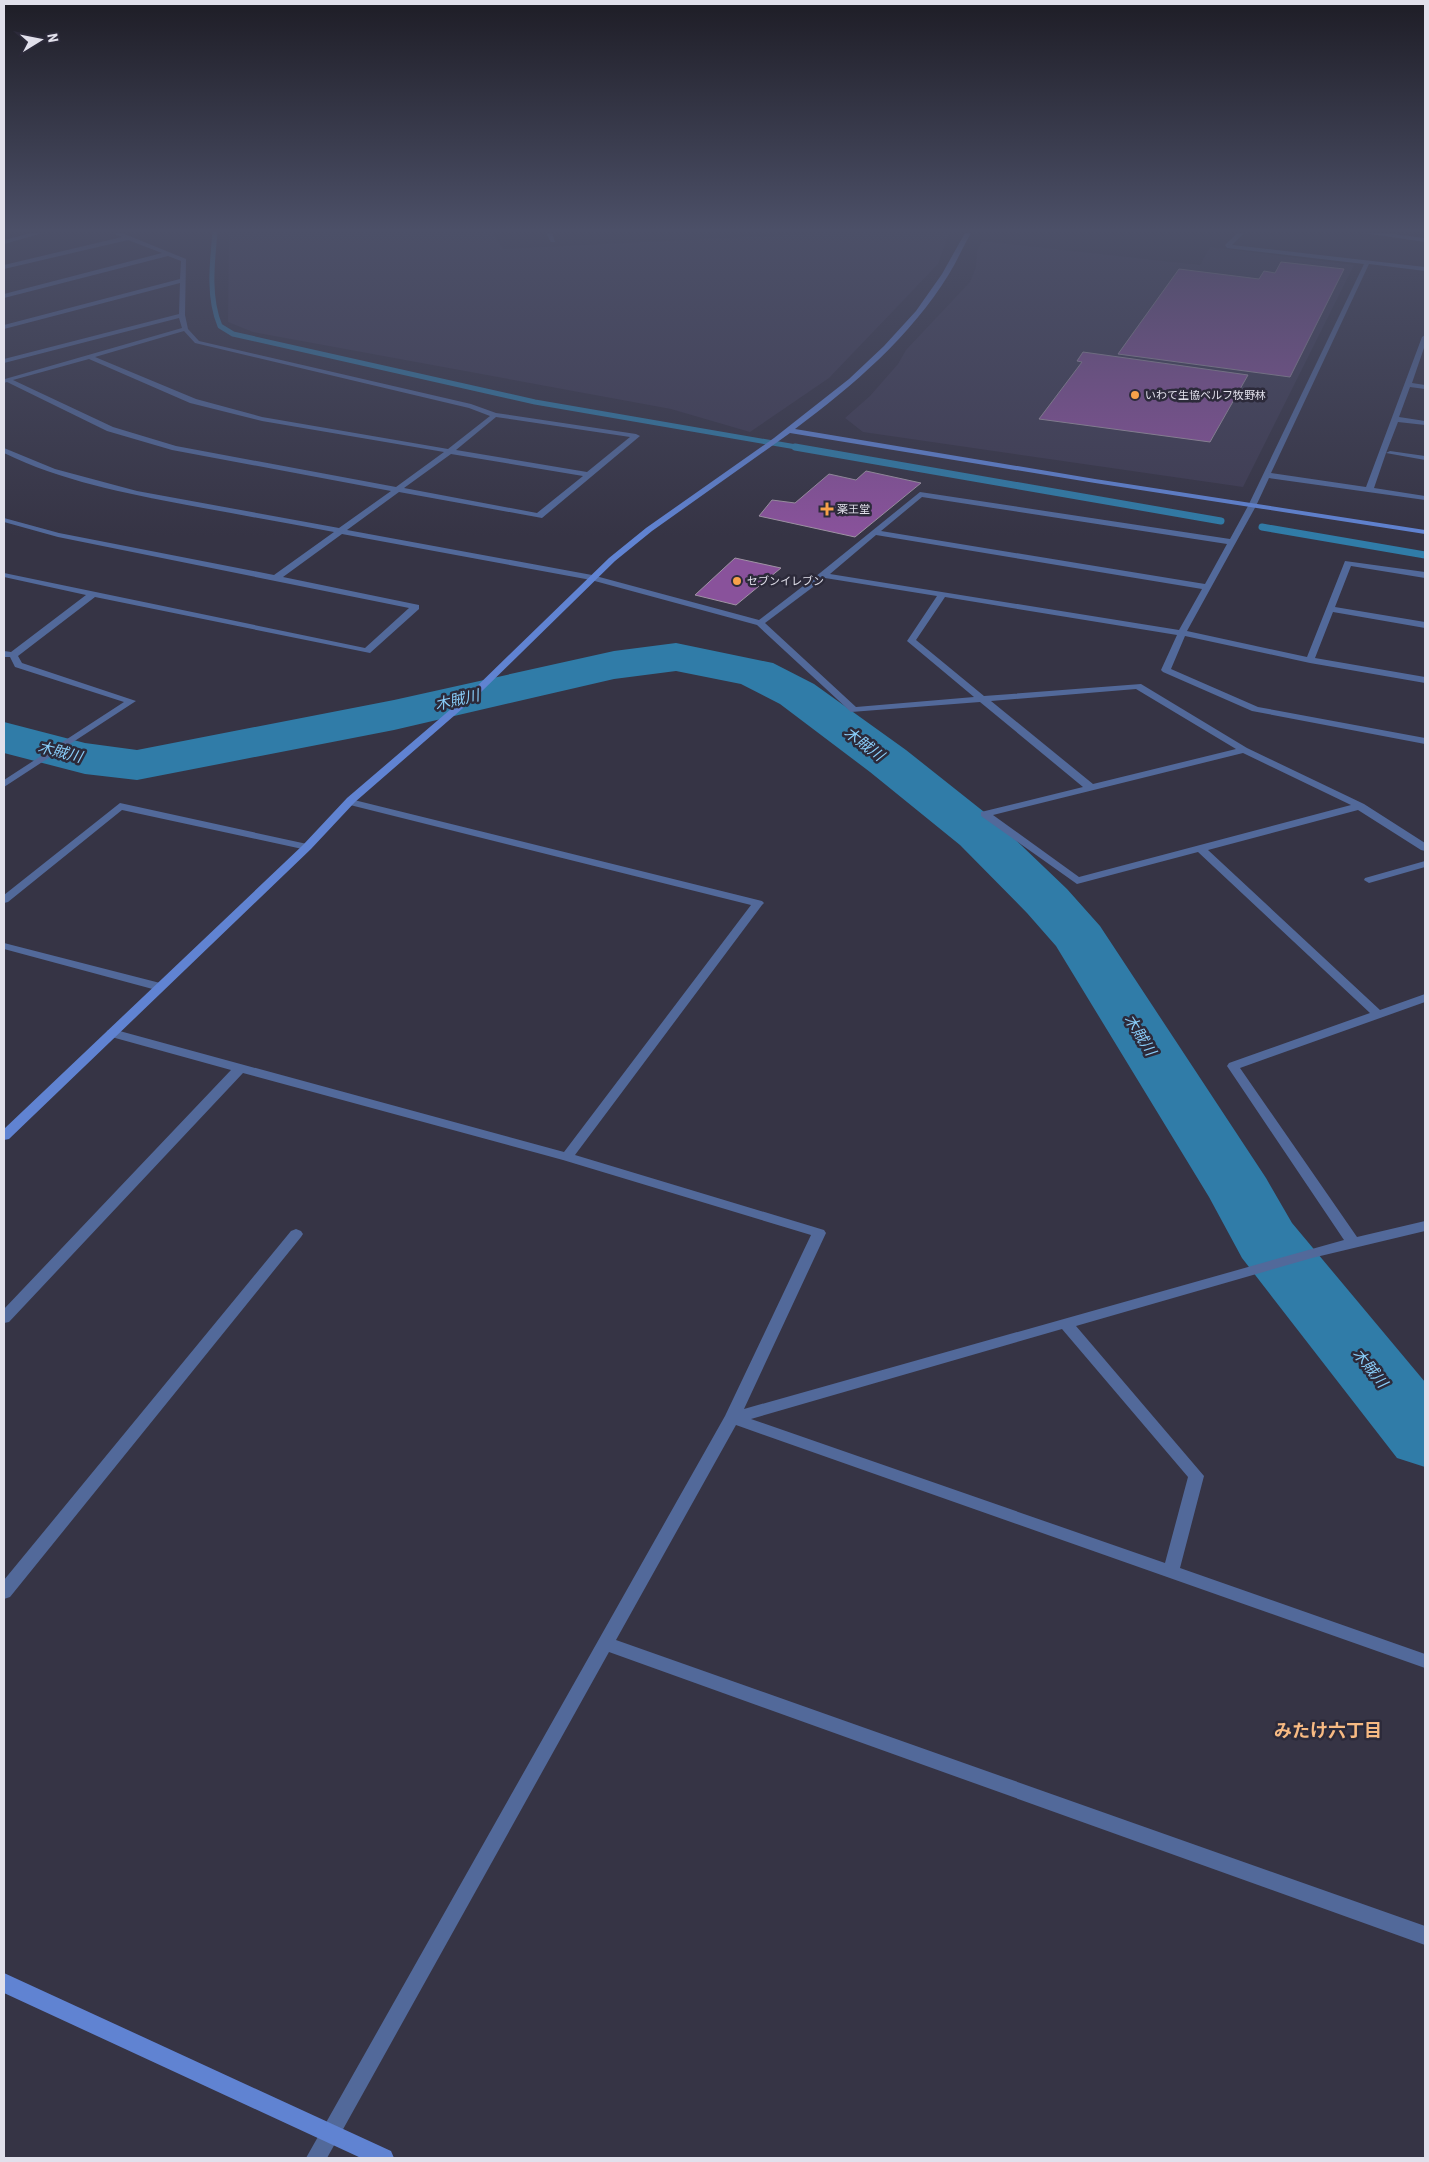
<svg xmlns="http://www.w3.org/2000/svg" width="1429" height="2162" font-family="'Roboto Condensed','Noto Sans JP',sans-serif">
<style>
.built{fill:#3f3c53}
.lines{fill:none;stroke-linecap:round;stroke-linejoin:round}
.stream-far1{stroke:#307ca8;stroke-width:5}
.stream{stroke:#307ca8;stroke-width:7}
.river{fill:#307ca8;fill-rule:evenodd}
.building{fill:#89529b;stroke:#9f93a4}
.street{fill:#52699a;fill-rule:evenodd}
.secondary{fill:#6083d2;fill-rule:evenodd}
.poi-dot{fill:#f7a14a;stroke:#2c2a3a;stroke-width:2}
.labels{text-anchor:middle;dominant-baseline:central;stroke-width:5;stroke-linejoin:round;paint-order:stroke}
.far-poi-label{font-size:11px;fill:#e1e0eb;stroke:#2c2a3a;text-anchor:start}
.water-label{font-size:15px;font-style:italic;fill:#89cdf9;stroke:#2c2a3a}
.near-neighbourhood-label{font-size:18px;font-weight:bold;fill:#f7ba83;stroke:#2c2a3a}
</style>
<rect width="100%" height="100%" fill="#363445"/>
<!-- built -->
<path class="built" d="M229 233H492L503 249 825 233H949L938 264 829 378 750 432 671 409 253 332 228 322Z
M982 241 1200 265 1210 247 1354 265 1243 487 863 432 845 418 870 396 898 364 906 350 970 282 976 267 977 251Z"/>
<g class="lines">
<!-- stream-far1 -->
<path class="stream-far1" d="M215 233C212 263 208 298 220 326L233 334 535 402 802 448"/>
<!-- stream -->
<path class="stream" d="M795 447 1221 521
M1262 527 1425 555"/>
<!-- river -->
<path class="river" d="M676 643 773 663 814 684 906 750 998 823 1067 889 1100 926 1266 1178 1292 1223 1425 1382V1467L1397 1458 1242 1258 1209 1197 1056 946 1027 913 960 845 870 772 780 704 741 684 676 671 614 679 394 730 137 780 85 774 4 753V722L85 743 137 750 394 700 614 651Z"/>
</g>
<!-- building -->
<path class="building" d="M1281 262 1344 269 1290 377 1118 354 1179 269 1259 279 1264 271 1275 273Z
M1083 352 1248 375 1210 442 1039 419 1082 362 1077 361Z
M866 471 921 483 855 537 759 516 772 500 795 503 829 474 856 480Z
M735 558 781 568 736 605 695 595Z"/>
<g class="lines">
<!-- street -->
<path class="street" d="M31 233H43L4 244V240Z
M113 233H122L186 259 185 315 188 329 199 341 471 404 496 413 636 434 640 436 542 518 399 492 347 530 592 575 759 620 820 573 920 492 1230 539 1248 506 1364 264 1227 248 1225 245 1237 233H1244L1232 245 1425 267V271L1369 264 1271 473 1366 487 1422 337 1425 335V345L1412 383 1425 385V389L1410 387 1399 417 1425 421V425L1398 422 1386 453 1390 451 1425 456V460L1386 453 1374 488 1425 496V500L1269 478 1256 506 1187 631 1307 657 1345 561 1425 572V578L1351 566 1335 607 1425 622V628L1333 612 1315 658 1425 677V683L1310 663 1185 636 1171 669 1258 707 1425 738V744L1252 711 1163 672 1161 670 1177 635 945 597 916 640 984 696 1141 684 1247 748 1364 804 1425 843V851L1421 850 1358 810 1208 850 1380 1010 1425 994V1002L1240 1068 1357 1237 1425 1221V1231L1312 1258 1076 1326 1204 1476 1180 1568 1425 1654V1668L736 1425 616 1640 1425 1926V1945L609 1652 327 2158H306L725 1416 811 1235 563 1160 243 1073 9 1322 4 1323V1309L231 1070 108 1036 106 1033 108 1030H116L564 1152 751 905 346 804V800L350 799 762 901 764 903 762 905 575 1155 824 1230 826 1233 744 1409 1344 1240 1227 1066 1229 1063 1370 1013 1198 852 1077 884 981 816V812L1083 787 980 702 851 712 757 625 591 580 342 534 283 577 419 605V609L370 653 95 597 18 656 22 663 136 701 4 787V780L124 702 15 667 10 657H4V651L11 652 86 595 4 577V573L365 648 409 608 58 537 4 522V518L59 533 274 575 334 532C285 523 236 514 187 505 125 493 61 481 4 453V448L55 469 137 491 339 528 391 491 172 450 107 431 7 382 4 383 5 379 182 328 179 318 4 363V359L179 314 180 283 4 329V325L180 279 181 261 168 256 4 298V294L162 253 128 240 4 269V265L122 237ZM184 331 195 343 469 408 490 416 448 449 262 417 196 399 95 357ZM89 359 190 403 262 421 444 452 396 487 176 446 113 427 13 380ZM496 417 630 437 587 472 456 450ZM451 454 583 476 537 513 404 488ZM922 497 1227 544 1205 584 881 531ZM876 535 1202 589 1179 630 830 574ZM825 578 937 596 907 641 974 697 856 707 765 623ZM1136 689 1236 749 1093 784 991 701ZM1243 753 1351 805 1079 877 993 815ZM1062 1329 1188 1477 1165 1563 751 1419Z
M546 233H552L555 242H551Z
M1363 233H1385L1425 238V242Z
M120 803 307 844 312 847 307 850 122 810 8 902 4 903V895Z
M1425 861V867L1369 883 1364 880 1365 878Z
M4 943 164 984 166 987 160 991 4 949Z
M296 1229 301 1231 303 1234 301 1237 10 1597 4 1599V1580L291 1231Z"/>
<!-- secondary -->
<path class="secondary" d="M965 233H971C963 247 957 261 949 274 911 336 853 386 795 429L1095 479 1425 530V534L1095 483 790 433 652 531 615 561 478 695 355 802 311 849 9 1139 4 1140V1129L303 845 347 798 472 691 609 558 646 528 774 438 849 379 884 346 916 311 942 274Z
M4 1973 391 2151 394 2158H361L4 1993Z"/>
</g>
<!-- sky -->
<linearGradient id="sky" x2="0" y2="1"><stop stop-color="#1e1d26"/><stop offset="0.43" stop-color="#4c5068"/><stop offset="1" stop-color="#4c5068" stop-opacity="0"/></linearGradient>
<rect width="1429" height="536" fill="url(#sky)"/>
<!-- markers -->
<g class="poi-dot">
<circle cx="1135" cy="395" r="5"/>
<path d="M824.5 501.5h5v5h5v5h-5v5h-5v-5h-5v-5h5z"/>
<circle cx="737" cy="581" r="5"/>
</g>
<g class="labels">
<!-- far-poi labels -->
<g class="far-poi-label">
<text x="1145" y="395">いわて生協ベルフ牧野林</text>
<text x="837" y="509">薬王堂</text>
<text x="747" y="581">セブンイレブン</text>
</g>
<!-- water labels -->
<g class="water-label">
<text transform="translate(457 700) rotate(-13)">木賊川</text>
<text transform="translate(864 744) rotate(37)">木賊川</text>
<text transform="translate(60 752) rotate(14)">木賊川</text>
<text transform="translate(1140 1035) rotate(58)">木賊川</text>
<text transform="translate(1370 1368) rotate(51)">木賊川</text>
</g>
<!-- near-neighbourhood labels -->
<g class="near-neighbourhood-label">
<text x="1328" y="1730">みたけ六丁目</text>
</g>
</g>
<!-- border -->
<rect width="1429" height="2162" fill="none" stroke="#e1e0eb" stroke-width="10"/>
<!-- north arrow -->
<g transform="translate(40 40) rotate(80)" stroke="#2c2a3a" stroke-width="4" paint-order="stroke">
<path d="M0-4L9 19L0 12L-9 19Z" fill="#e1e0eb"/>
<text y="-8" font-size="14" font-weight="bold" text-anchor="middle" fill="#e1e0eb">N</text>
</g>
</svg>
